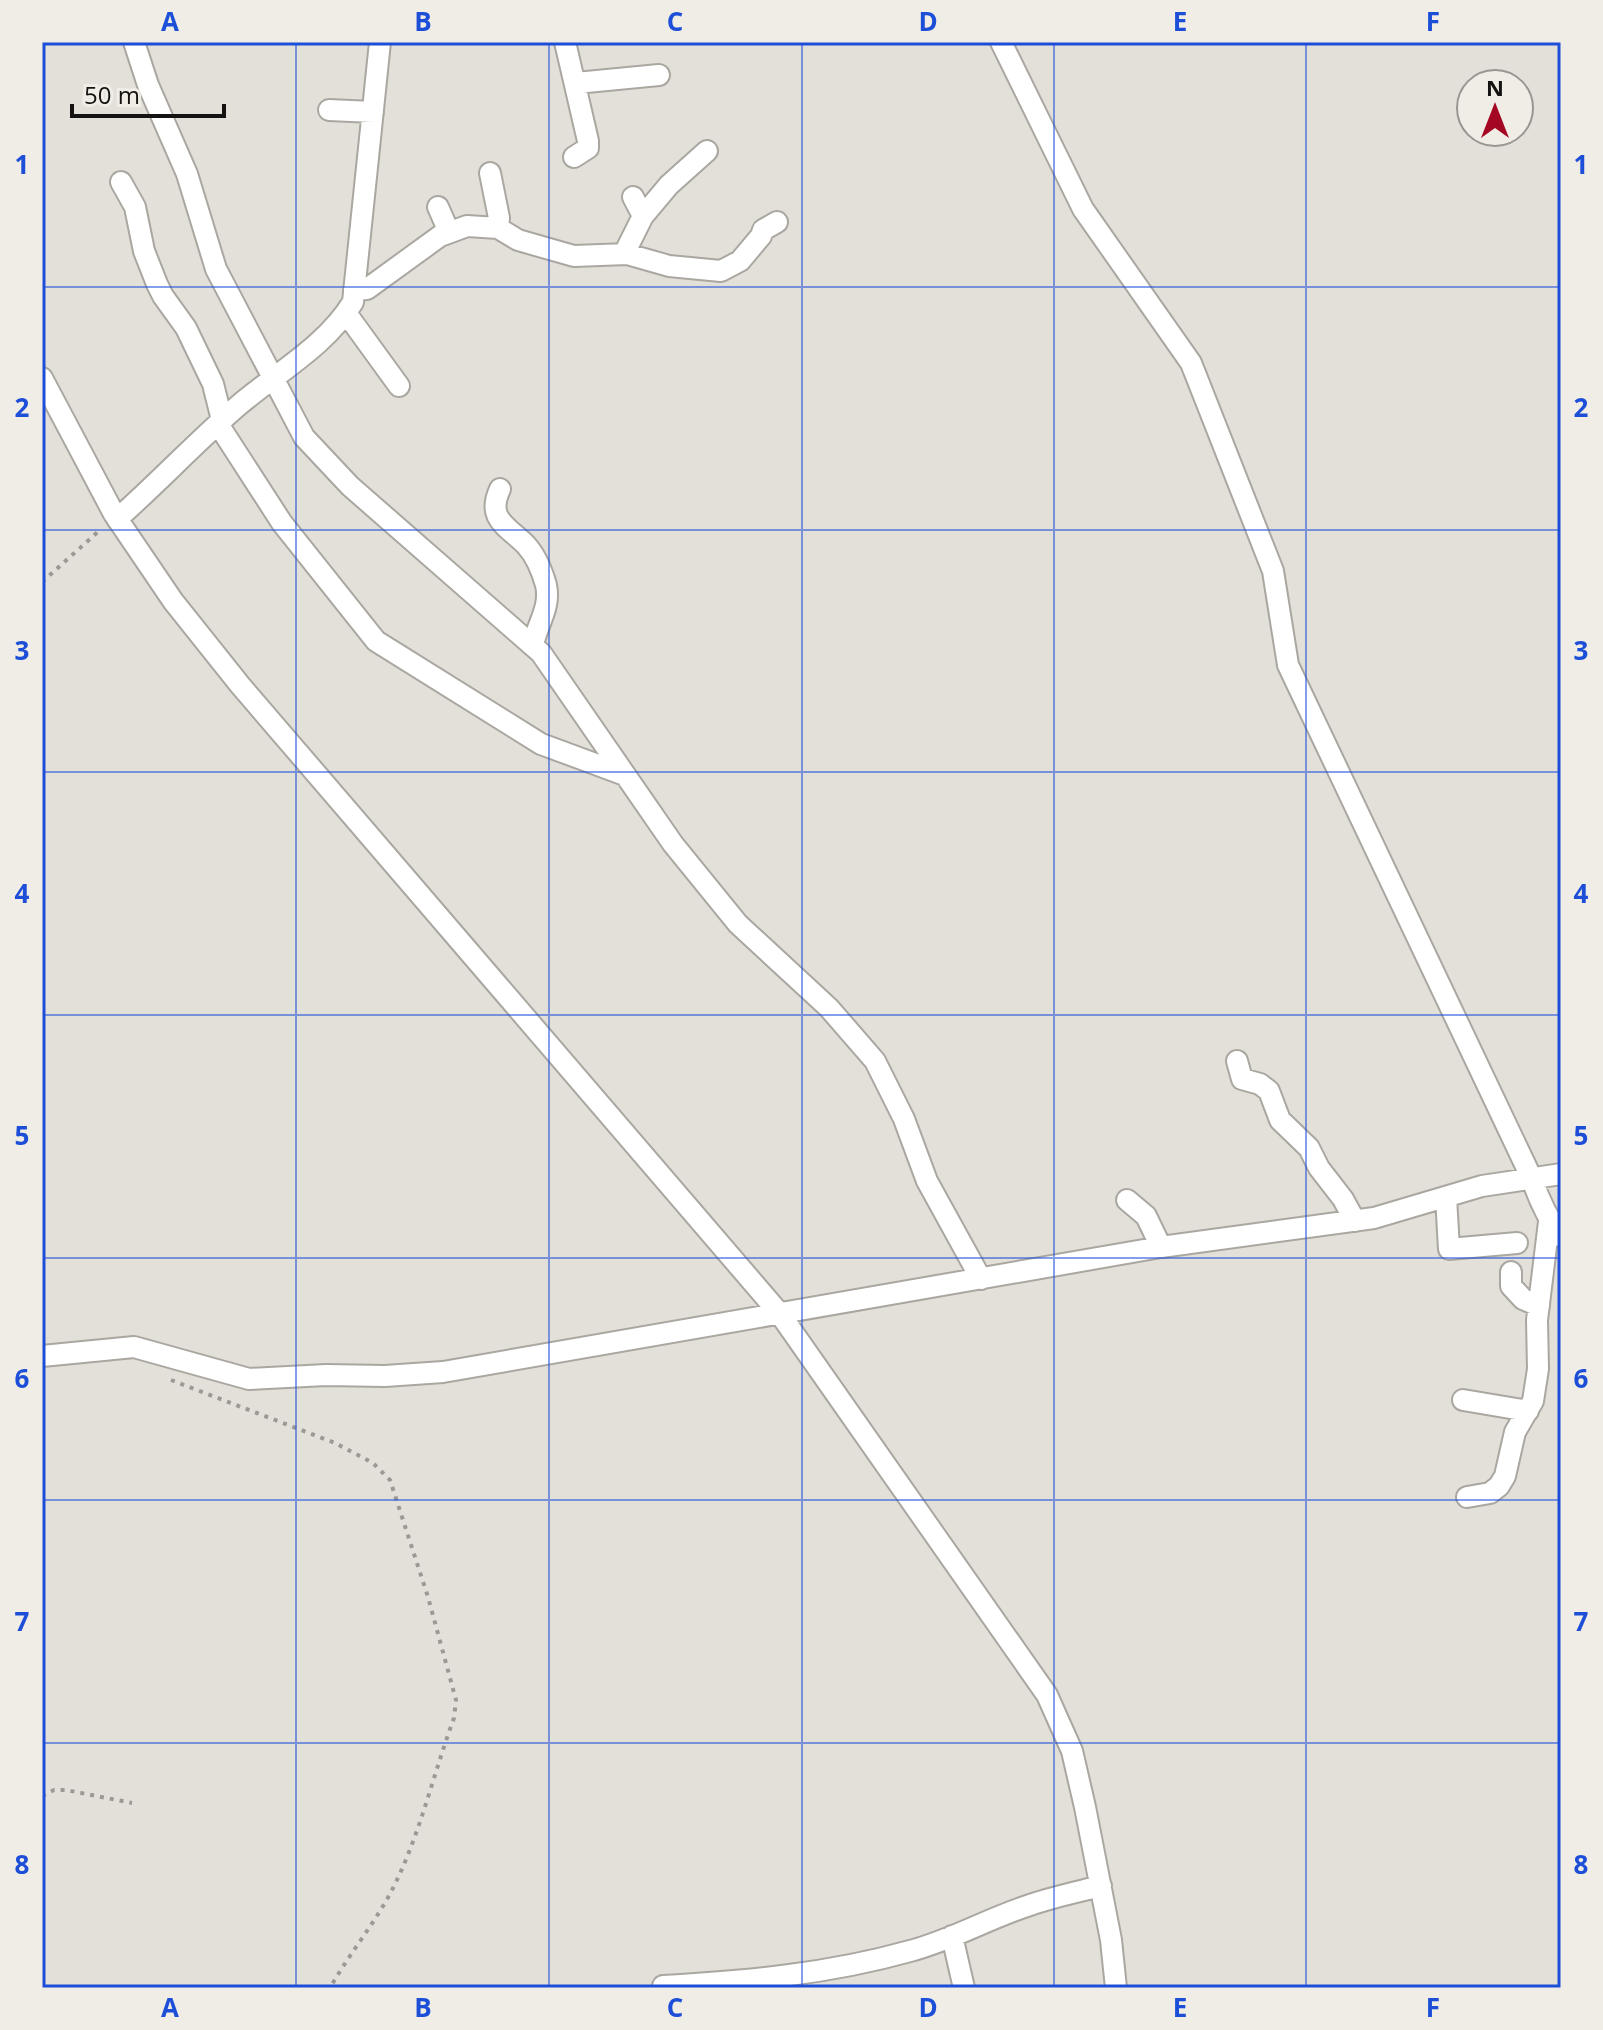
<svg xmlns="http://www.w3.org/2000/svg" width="1603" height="2030" font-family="'Open Sans',sans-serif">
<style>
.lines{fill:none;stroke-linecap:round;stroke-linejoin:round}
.minor-casing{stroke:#aaa7a1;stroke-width:24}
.path{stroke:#9c9994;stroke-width:4;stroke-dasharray:4 6;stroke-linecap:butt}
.minor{stroke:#fff;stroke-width:20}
.grid{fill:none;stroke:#1d4ed8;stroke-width:2;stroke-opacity:0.55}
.neatline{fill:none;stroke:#1d4ed8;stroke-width:3}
.grid-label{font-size:26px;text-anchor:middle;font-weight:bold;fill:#1d4ed8}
</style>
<rect width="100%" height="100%" fill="#e3e0d9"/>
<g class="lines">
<!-- minor casing -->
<g class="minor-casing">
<path id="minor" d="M134 42 148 85 187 174 216 269 304 437 350 486 541 653 673 844 738 924 829 1008 875 1061 904 1119 927 1181 981 1279
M565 42 588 141V148L574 157
M1001 42 1083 209 1191 363 1273 571 1288 665 1532 1179C1539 1200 1547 1218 1561 1236
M576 83 659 75
M329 110 373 112
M490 173 499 218 498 228
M121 182 135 207 144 251 157 284 163 296 186 328 213 384 222 420
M438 207 449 232
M643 216 669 185 707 151
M624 254 643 216 633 197
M354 290 367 289 440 236 467 226 498 228 518 240 574 256 627 254 669 266 721 271 740 261 761 236 763 230 777 222
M346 313 399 386
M42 378 114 514 173 601 240 685 780 1314 1047 1695 1072 1751 1085 1807 1111 1940 1116 1988
M218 424 282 523 376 641 541 744 625 775
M500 489C486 519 507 526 526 545 536 556 542 571 546 585 551 608 537 624 533 645
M117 519C159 482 197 441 239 405 278 372 326 346 353 302L380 42
M1237 1061 1242 1079 1260 1084 1269 1091 1280 1120 1309 1148 1319 1168 1343 1199 1355 1221
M1446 1197 1449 1249 1517 1243
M1127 1200 1146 1216 1161 1247
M1511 1272V1286L1523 1299 1539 1306
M42 1356 134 1347 249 1379 326 1375 385 1376 443 1372 1161 1247 1374 1218 1482 1186 1561 1174
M1463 1400 1528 1411
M1467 1497 1490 1493 1499 1486 1505 1476 1515 1432 1533 1401 1538 1369 1537 1320 1549 1222
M952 1936 964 1988
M663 1986C748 1981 828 1974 910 1951 952 1940 989 1918 1030 1905 1053 1897 1077 1892 1101 1886"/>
</g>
<!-- path -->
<path class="path" d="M42 582 100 530
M171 1380 335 1443 373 1463 390 1480 428 1597 456 1700 454 1718C434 1772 421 1830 396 1882 378 1920 350 1952 330 1988
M42 1796 54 1790H66L132 1803"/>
<!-- minor -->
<use href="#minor" class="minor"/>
</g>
<!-- grid -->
<path class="grid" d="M296 42V1988M549 42V1988M802 42V1988M1054 42V1988M1306 42V1988M42 287H1561M42 530H1561M42 772H1561M42 1015H1561M42 1258H1561M42 1500H1561M42 1743H1561"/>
<!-- border -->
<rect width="1603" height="2030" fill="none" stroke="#f0ede6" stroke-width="88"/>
<!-- north arrow -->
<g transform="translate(1495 108)"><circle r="38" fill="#f0ede6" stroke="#989691" stroke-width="2"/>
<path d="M0-6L14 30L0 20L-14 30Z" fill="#a40724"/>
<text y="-12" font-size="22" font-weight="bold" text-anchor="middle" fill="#141311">N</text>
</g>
<!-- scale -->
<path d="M72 104v12h152v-12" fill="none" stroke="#141311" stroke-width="4"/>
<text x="84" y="104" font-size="24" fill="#141311" stroke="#f0ede6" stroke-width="6" paint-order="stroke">50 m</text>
<rect x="44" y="44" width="1515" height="1942" class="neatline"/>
<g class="grid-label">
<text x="170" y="31">A</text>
<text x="423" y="31">B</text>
<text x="675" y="31">C</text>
<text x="928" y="31">D</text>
<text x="1180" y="31">E</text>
<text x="1433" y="31">F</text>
<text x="22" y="174">1</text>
<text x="1581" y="174">1</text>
<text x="22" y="417">2</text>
<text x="1581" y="417">2</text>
<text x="22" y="660">3</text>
<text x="1581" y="660">3</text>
<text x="22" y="903">4</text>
<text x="1581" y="903">4</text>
<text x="22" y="1145">5</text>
<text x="1581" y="1145">5</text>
<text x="22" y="1388">6</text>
<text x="1581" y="1388">6</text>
<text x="22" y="1631">7</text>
<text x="1581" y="1631">7</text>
<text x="22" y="1874">8</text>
<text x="1581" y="1874">8</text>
<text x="170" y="2017">A</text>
<text x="423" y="2017">B</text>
<text x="675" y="2017">C</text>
<text x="928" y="2017">D</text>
<text x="1180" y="2017">E</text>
<text x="1433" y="2017">F</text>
</g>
</svg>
